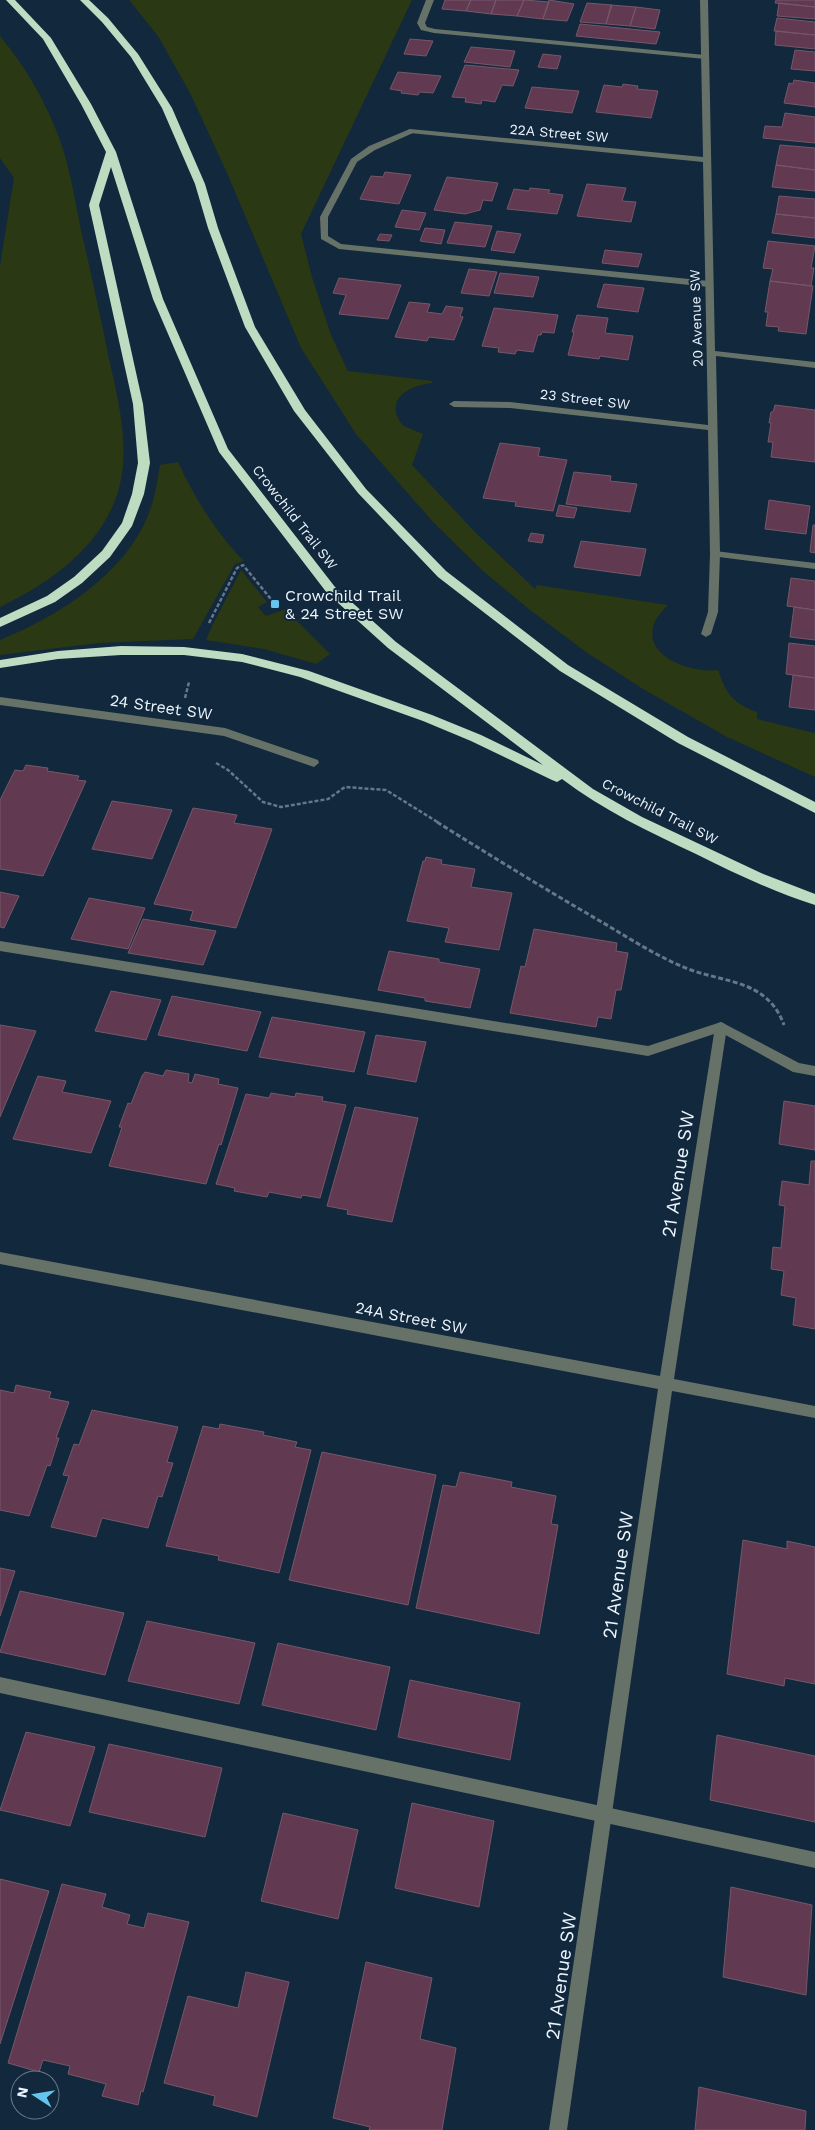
<svg xmlns="http://www.w3.org/2000/svg" width="815" height="2130" font-family="'Work Sans',sans-serif">
<style>
.green{fill:#2a3814}
.building{fill:#613a52;stroke:#765769}
.lines{fill:none;stroke-linecap:round;stroke-linejoin:round}
.path-far1{stroke:#667888;stroke-width:2.5;stroke-dasharray:4 2;stroke-linecap:butt}
.path{stroke:#667888;stroke-width:3;stroke-dasharray:5 2.5;stroke-linecap:butt}
.service{fill:#667268;fill-rule:evenodd}
.minor{fill:#667268;fill-rule:evenodd}
.motorway{fill:#bddcc2;fill-rule:evenodd}
.poi-dot{fill:#65c5ee;stroke:#11283d;stroke-width:2}
.labels{text-anchor:middle;dominant-baseline:central;stroke-width:4;stroke-linejoin:round;paint-order:stroke}
.far-street-label{font-size:14px;fill:#edf5fe;stroke:#11283d}
.poi-label{font-size:16px;fill:#edf5fe;stroke:#11283d;text-anchor:start}
.street-label{font-size:16px;fill:#edf5fe;stroke:#11283d}
.near-street-label{font-size:19px;fill:#edf5fe;stroke:#11283d}
</style>
<rect width="100%" height="100%" fill="#11283d"/>
<!-- green -->
<path class="green" d="M129 0H412L301 234 312 277 331 335 348 371 433 381 432 383C417 385 393 392 396 412 397 417 400 423 404 426 410 429 417 431 423 434L412 465 475 532 535 589 537 585 668 605C662 612 654 619 653 628 646 659 695 673 718 670 726 693 733 704 757 712V719L815 733V777L727 737 643 689 586 652 530 610 483 571 433 522 356 434 301 348 227 173 190 93 158 36Z
M0 36C24 65 42 95 56 130 71 165 76 210 85 247 93 283 101 318 108 354 118 399 132 450 117 495 98 550 49 583 0 607V266L14 178 0 158Z
M178 462C194 497 217 534 244 561L235 564 193 639 99 643 0 655V640C58 616 125 575 149 513 155 498 157 481 160 465Z
M241 570 267 602 258 607 266 616 285 609 330 654 316 664 264 649 206 640 213 624Z"/>
<!-- building -->
<path class="building" d="M445 0H471L466 11 442 9Z
M471 0H496L491 14 466 11Z
M496 0H524L517 16 491 14Z
M524 0 549 2 543 19 517 16Z
M549 0 574 4 567 21 543 19Z
M776 0H815V7L775 3Z
M587 3 612 5 606 24 580 22Z
M779 3 815 7V19L777 16Z
M611 5 636 7 630 26 606 24Z
M636 7 660 10 655 29 630 26Z
M777 18 815 22V35L774 31Z
M580 24 660 32 656 44 576 36Z
M776 31 815 35V49L775 45Z
M410 39 433 41 426 56 404 54Z
M471 47 515 51 510 67 464 62Z
M795 50 815 52V71L791 69Z
M543 54 561 56 557 69 538 67Z
M465 65 519 70 513 86 502 85 495 102 482 100 481 104 465 102 466 98 452 97Z
M398 72 441 76 433 93 420 92 418 95 401 93 402 91 390 89Z
M794 80 815 83V107L784 103 789 83 793 84Z
M623 84 638 86 637 89 658 91 651 118 596 112 604 85 622 87Z
M532 87 579 91 572 113 525 108Z
M785 113 815 117V143L763 138 765 126 782 127Z
M780 145 815 148V170L776 165Z
M776 165 815 170V191L772 187Z
M385 172 411 175 399 204 360 199 371 176 383 177Z
M447 177 498 183 492 201 483 200 480 210 465 214 434 210Z
M587 184 626 188 622 201 636 202 631 222 577 216Z
M530 188 550 190 548 193 563 195 557 214 507 209 514 189 529 191Z
M779 196 815 199V218L776 214Z
M402 210 426 213 419 230 395 227Z
M776 214 815 218V238L772 233Z
M455 222 492 226 485 247 447 243Z
M425 228 445 230 441 244 420 241Z
M497 231 521 234 514 253 491 250Z
M380 234 392 235 389 241 377 240Z
M768 241 815 246 811 268H814L811 286 770 281 773 269 763 268Z
M605 250 642 254 638 267 602 263Z
M469 269 497 272 489 296 461 293Z
M500 273 539 277 533 297 494 293Z
M339 278 401 285 388 319 339 314 346 295 333 293Z
M770 281 813 286 806 334 778 331 779 327 766 326 768 312H765Z
M604 284 644 288 638 312 597 307Z
M409 302 430 304 427 312 442 314 446 306 463 308 460 316 463 317 454 340 429 337 427 341 395 337Z
M494 308 558 315 554 333 542 332 541 335H538L533 352 517 350 515 354 498 352 499 348 482 346Z
M577 315 608 318 605 333 633 336 628 360 600 356 599 359 568 355 574 332H572Z
M775 405 815 410V462L771 457 773 442H768L771 423H769L771 412H773Z
M500 443 540 448 538 456 567 460 553 511 515 506 516 502 483 498Z
M574 472 611 476 610 481 637 484 630 512 566 504Z
M769 500 810 506 806 534 765 529Z
M559 505 577 508 574 518 556 516Z
M813 525H815V553L810 552Z
M531 533 544 535 542 543 528 541Z
M581 541 646 549 640 576 574 567Z
M791 578 815 581V610L787 606Z
M794 607 815 610V640L790 637Z
M789 643 815 646V678L786 674Z
M793 675 815 678V710L789 707Z
M26 765 48 768 47 771 79 776 77 780 86 781 43 876 0 869V800L15 770 23 771Z
M112 801 172 810 152 859 92 849Z
M193 808 237 815 234 823 272 829 236 928 190 920 193 911 154 904Z
M426 857 442 860 441 864 475 869 471 887 512 893 499 950 445 942 449 928 407 921 423 861H425Z
M0 892 19 896 4 928 0 927Z
M89 898 145 908 128 949 71 939Z
M143 919 216 931 203 965 128 953Z
M534 929 617 943 616 951 628 953 621 990H616L611 1019 598 1017 596 1027 510 1013 521 966 525 967Z
M389 951 439 959V962L480 969 470 1008 425 1001V998L378 990Z
M111 991 161 1000 146 1040 95 1031Z
M172 996 261 1012 247 1051 158 1035Z
M272 1017 365 1032 354 1072 259 1057Z
M0 1025 36 1031 0 1117Z
M376 1035 426 1042 416 1082 367 1074Z
M166 1070 189 1074 188 1082 192 1083 195 1074 219 1079 218 1084 238 1088 221 1145 219 1144 206 1184 109 1166 122 1127H119L128 1103 131 1104 142 1076 145 1072 163 1076Z
M38 1076 66 1081 62 1092 111 1101 91 1153 13 1139Z
M271 1093 295 1097 296 1093 323 1097 322 1101 346 1105 320 1198 302 1195 301 1198 269 1192 267 1197 234 1191 235 1188 216 1184 246 1094 269 1098Z
M784 1101 815 1106V1150L779 1144Z
M355 1107 418 1118 392 1222 347 1214 348 1210 327 1206Z
M811 1161H815V1329L793 1325 796 1298 781 1295 784 1271 771 1269 773 1247 781 1248 785 1206 779 1205 782 1181 809 1185Z
M16 1385 51 1392 49 1398 69 1402 56 1438H59L50 1466 47 1465 29 1516 0 1510V1390L14 1393Z
M92 1410 178 1427 167 1462 173 1463 162 1497 158 1496 148 1528 102 1518 96 1537 51 1527 69 1476 63 1475 74 1444 79 1445Z
M220 1424 264 1432 263 1435 297 1442 295 1447 311 1450 279 1573 218 1560 219 1556 166 1546 203 1426 219 1429Z
M322 1452 436 1475 408 1605 289 1580Z
M460 1472 512 1482 511 1487 556 1496 551 1524 558 1525 539 1634 416 1608 443 1485 456 1487Z
M743 1540 787 1549V1541L815 1547V1684L785 1678 784 1686 727 1674Z
M0 1568 15 1571 0 1616Z
M20 1591 124 1613 105 1675 0 1652Z
M147 1621 255 1643 239 1704 128 1681Z
M278 1643 390 1667 376 1730 262 1705Z
M410 1680 520 1703 510 1760 398 1737Z
M26 1732 95 1747 70 1826 0 1810Z
M717 1735 815 1756V1822L710 1800Z
M109 1744 222 1768 205 1837 89 1812Z
M412 1803 494 1821 479 1907 395 1888Z
M283 1813 358 1830 338 1919 261 1901Z
M0 1879 49 1891 0 2044Z
M62 1884 106 1894 102 1907 130 1915 127 1924 144 1928 148 1913 189 1922 143 2092 141 2091 138 2105 102 2096 106 2084 68 2074 70 2066 43 2060 39 2072 8 2063Z
M731 1887 812 1905 806 1995 723 1977Z
M366 1962 432 1978 420 2039 456 2048 442 2130H369L370 2127 333 2118Z
M246 1972 289 1982 257 2117 213 2105 215 2096 164 2083 188 1996 238 2008Z
M699 2087 806 2111 805 2130H695Z"/>
<g class="lines">
<!-- path-far1 -->
<path class="path-far1" d="M209 623 237 568 243 565 275 604
M185 698 189 682
M216 763 228 770 263 802 281 807 328 799 345 787 386 790 439 823"/>
<!-- path -->
<path class="path" d="M437 822C491 856 545 889 600 921 629 938 659 958 691 970 728 983 768 981 784 1025"/>
<!-- service -->
<path class="service" d="M426 0H434L425 23 427 27 435 29 705 55 709 57 705 59 434 33 421 30 417 23Z
M410 129 414 131 413 133 375 150 357 162 328 217V236L341 244 709 281 713 284 709 287 339 249 321 239 320 217 351 159 369 146Z
M715 551 815 563V569L711 556 710 554Z
M0 941 648 1046 721 1022 799 1063 815 1066V1076L793 1072 720 1032 648 1056 0 951Z
M0 1677 815 1852V1868L0 1693Z"/>
<!-- minor -->
<path class="minor" d="M700 0H708L715 351 815 362V368L716 356 720 554 718 612 711 634 706 637 701 634 708 612 710 554 708 430 510 408 454 407 449 404 454 401 510 402 708 425 703 162 410 133 406 131 410 129 703 157Z
M0 697 225 728 318 760 319 763 314 767 224 736 0 705Z
M721 1022 725 1024 727 1027 674 1379 815 1406V1418L672 1391 567 2130H549L658 1389 0 1264V1252L660 1376 715 1027 717 1024Z"/>
<!-- motorway -->
<path class="motorway" d="M6 0H15L51 38 91 104 116 152 163 299 228 449 335 587 396 642 593 789 642 817 761 873 815 894V905C774 892 734 873 696 854 649 832 603 810 562 779L557 782 552 780 471 741 423 721 300 677 242 662 184 655H121L58 659 0 668V660L58 651 121 646 184 647 242 654 309 671 432 715 481 735 543 765 388 648 327 593 219 452 153 299 111 167 99 205 143 404 150 463 144 494 132 526 110 557 82 583 55 602 0 627V618L47 596 74 577 102 551 122 523 132 494 138 463 133 404 89 205 106 152 81 104 43 39Z
M80 0H89L108 18 138 54 172 108 205 184 218 228 255 327 305 410 366 489 446 571 568 665 688 737 815 802V813L678 743 560 671 438 577 358 493 294 411 245 327 208 228 195 184 162 108 131 57 102 22Z"/>
</g>
<!-- markers -->
<rect class="poi-dot" x="270" y="599" width="10" height="10" rx="2.5"/>
<g class="labels">
<!-- far-street labels -->
<g class="far-street-label">
<text transform="translate(559 133) rotate(5)">22A Street SW</text>
<text transform="translate(696 318) rotate(-92)">20 Avenue SW</text>
<text transform="translate(585 399) rotate(7)">23 Street SW</text>
<text transform="translate(295 517) rotate(52)">Crowchild Trail SW</text>
<text transform="translate(660 811) rotate(27)">Crowchild Trail SW</text>
</g>
<!-- poi labels -->
<g class="poi-label">
<text x="285" y="595">Crowchild Trail<tspan x="285" dy="18">&amp; 24 Street SW</tspan></text>
</g>
<!-- street labels -->
<g class="street-label">
<text transform="translate(161 707) rotate(8)">24 Street SW</text>
<text transform="translate(411 1318) rotate(11)">24A Street SW</text>
</g>
<!-- near-street labels -->
<g class="near-street-label">
<text transform="translate(678 1174) rotate(-81)">21 Avenue SW</text>
<text transform="translate(618 1575) rotate(-82)">21 Avenue SW</text>
<text transform="translate(561 1976) rotate(-82)">21 Avenue SW</text>
</g>
</g>
<!-- north arrow -->
<g transform="translate(35 2095) rotate(282)"><circle r="24" fill="#11283d" stroke="#697a8a"/>
<path d="M0-4L9 19L0 12L-9 19Z" fill="#65c5ee"/>
<text y="-8" font-size="14" font-weight="bold" text-anchor="middle" fill="#edf5fe">N</text>
</g>
</svg>
